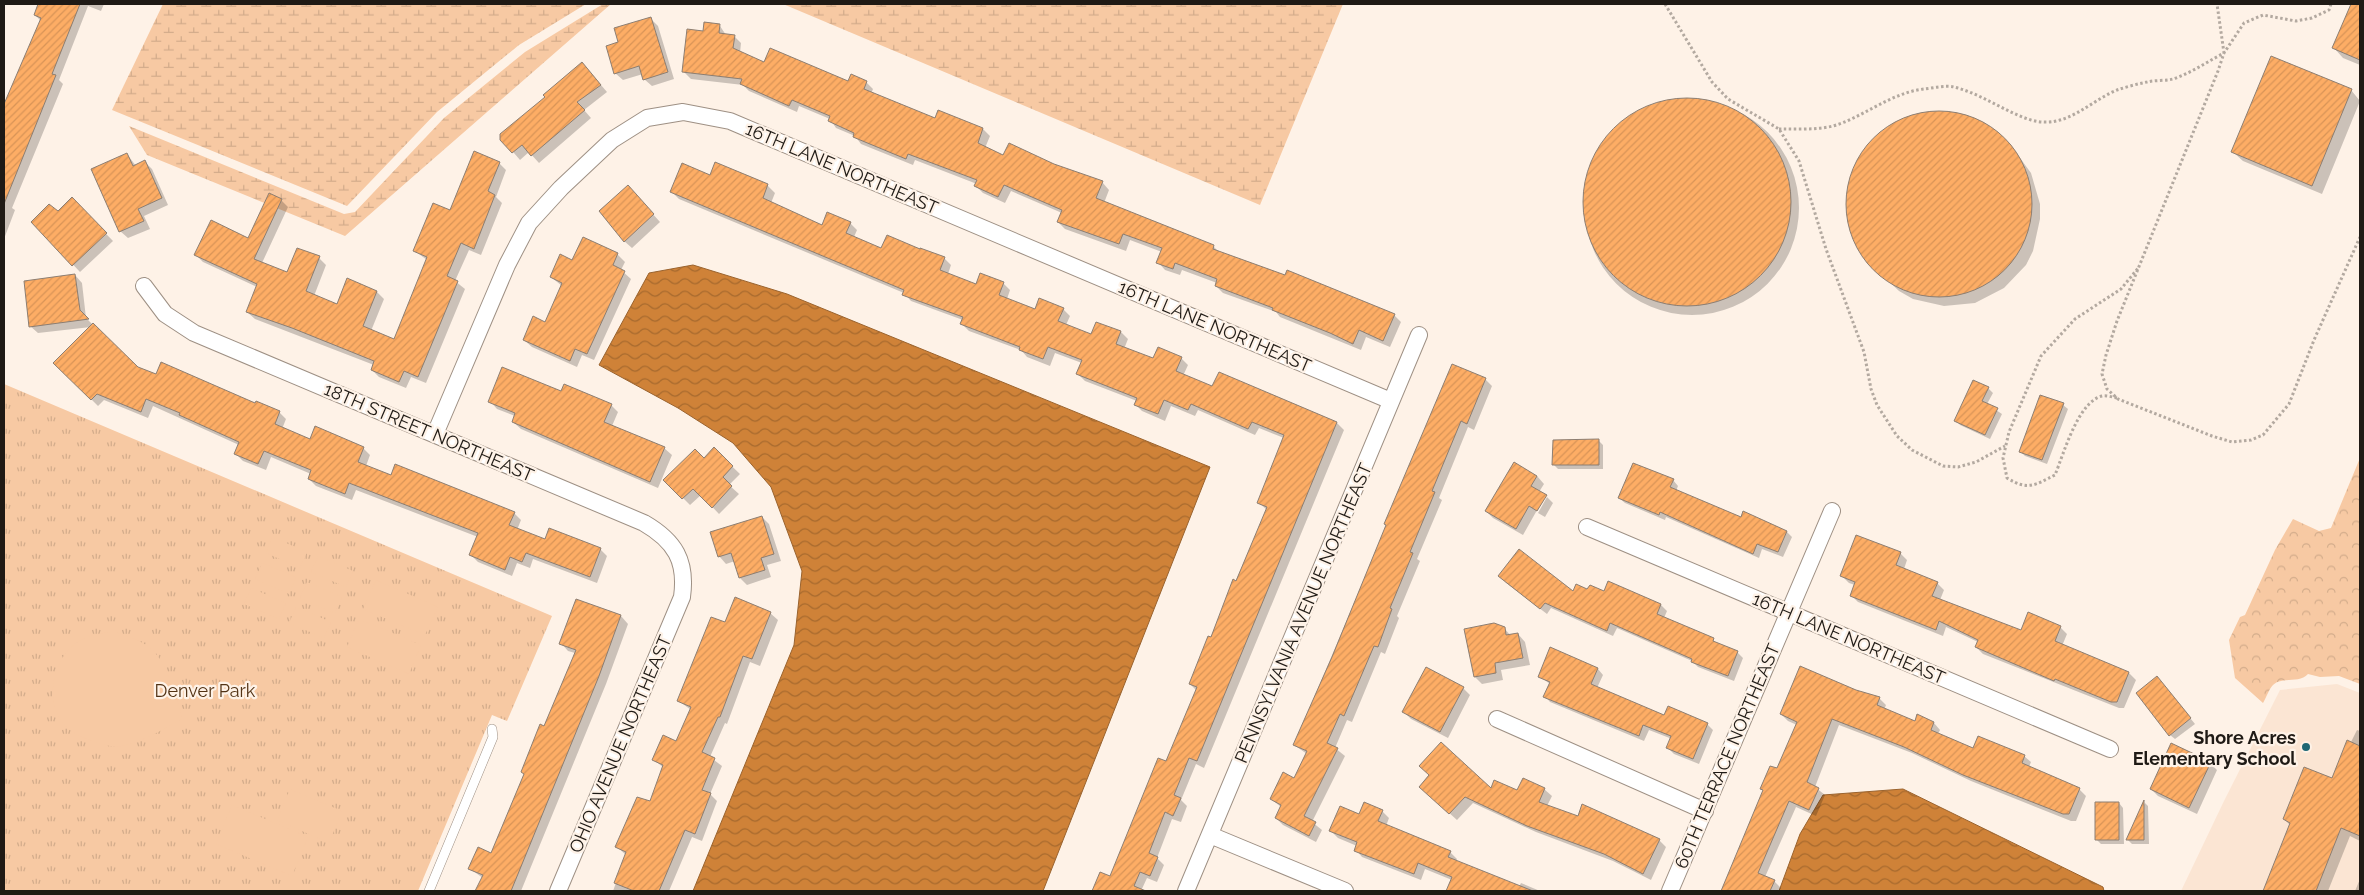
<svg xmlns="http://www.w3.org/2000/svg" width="2364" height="895" font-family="Raleway,sans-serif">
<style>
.built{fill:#fbe5d3}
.grass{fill:url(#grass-tufts)}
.forest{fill:url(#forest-crowns)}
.wetland{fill:url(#wetland-marsh)}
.garden{fill:#f7c9a3}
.water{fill:url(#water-waves);stroke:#9a632e}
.shadow{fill:#0003}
.building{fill:url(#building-hatch);stroke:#8c7e72}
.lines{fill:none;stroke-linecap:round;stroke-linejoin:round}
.lane-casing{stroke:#9e9084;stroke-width:10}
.street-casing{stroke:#9e9084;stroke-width:18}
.path{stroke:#b3a9a0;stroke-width:3;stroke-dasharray:2.5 2.5;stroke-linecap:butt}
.lane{stroke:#fff;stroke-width:9}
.street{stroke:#fff;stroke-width:16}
.poi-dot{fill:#1f6875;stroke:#fef2e7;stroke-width:2}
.labels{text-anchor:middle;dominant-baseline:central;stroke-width:4.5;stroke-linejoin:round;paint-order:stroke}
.street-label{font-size:18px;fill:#1f1a15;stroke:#fef2e7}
.park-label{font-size:18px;fill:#533315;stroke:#fef2e7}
.poi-label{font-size:18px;font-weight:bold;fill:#1f1a15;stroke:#fef2e7;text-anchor:end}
</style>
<defs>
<pattern id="grass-tufts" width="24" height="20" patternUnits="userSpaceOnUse" patternTransform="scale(1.25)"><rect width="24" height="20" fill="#f7c9a3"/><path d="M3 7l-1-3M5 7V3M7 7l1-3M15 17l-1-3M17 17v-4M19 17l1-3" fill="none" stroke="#d3ac8b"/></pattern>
<pattern id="forest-crowns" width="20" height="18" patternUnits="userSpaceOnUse" patternTransform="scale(1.25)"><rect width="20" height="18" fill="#f7c9a3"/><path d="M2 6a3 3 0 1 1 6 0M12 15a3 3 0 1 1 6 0" fill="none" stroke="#d3ac8b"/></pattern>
<pattern id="wetland-marsh" width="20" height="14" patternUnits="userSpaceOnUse" patternTransform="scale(1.25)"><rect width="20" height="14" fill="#f7c9a3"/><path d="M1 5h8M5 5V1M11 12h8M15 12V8" fill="none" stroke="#d3ac8b"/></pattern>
<pattern id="water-waves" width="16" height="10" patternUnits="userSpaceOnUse" patternTransform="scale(1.25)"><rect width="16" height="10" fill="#cf8238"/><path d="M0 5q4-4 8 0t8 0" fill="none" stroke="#a76a2e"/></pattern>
<pattern id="building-hatch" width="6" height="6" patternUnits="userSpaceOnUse" patternTransform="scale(1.25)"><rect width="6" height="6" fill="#fdad65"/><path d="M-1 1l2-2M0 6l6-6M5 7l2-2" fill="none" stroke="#d89457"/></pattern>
</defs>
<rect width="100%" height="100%" fill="#fef2e7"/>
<!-- built -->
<path class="built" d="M2337 684 2360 693V891H2181L2224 801 2280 690Z"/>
<!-- grass -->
<path class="grass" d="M4 384 552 616 507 721 492 715 418 891H4Z"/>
<!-- forest -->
<path class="forest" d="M2360 458V684L2339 676 2320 677 2308 674C2299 684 2283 676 2273 685 2269 689 2266 698 2263 703L2235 678 2229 640 2240 617 2245 615 2275 550 2293 519 2319 531 2331 528Z"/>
<!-- wetland -->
<path class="wetland" d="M163 4H586L519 45 437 112 347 206 112 110Z
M603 4H611L345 236 147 155 129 126 344 214 355 212 444 118 525 52Z
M783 4H1343L1260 205Z"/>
<!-- garden -->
<path class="garden" d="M272 537 307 552 300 568 266 553Z
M318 556 353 571 346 587 311 572Z
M262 563 296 577 289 594 255 579Z
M376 580 438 607 425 635 363 609Z
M307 582 342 597 335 613 300 598Z
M251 588 286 603 279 619 244 604Z
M296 607 331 622 324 638 289 623Z
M359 619 421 645 409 674 347 647Z
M114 632C150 642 160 651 172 686 176 698 180 707 182 719 163 729 143 742 122 746 114 748 104 745 96 742 82 738 66 731 59 717 45 693 56 653 81 640 91 634 103 633 114 632Z
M290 789 342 811 329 843 277 820Z
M232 805 308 837 292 876 216 844Z"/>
<!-- water -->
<path class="water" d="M693 265 787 294 1210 467 1043 891H693L794 645 802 571 771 487 733 443 678 408 599 365 649 273Z
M1903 789 2103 887 2104 891H1779L1800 834 1823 795Z"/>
<!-- shadow -->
<path class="shadow" d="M40 4H104L101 11 88 6 59 80 63 84 12 208 15 210 4 239V107L41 21 35 15Z
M2352 4H2360V65L2343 58 2334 48Z
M650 18 658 26 674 79 652 86 644 79 643 74 623 80 615 73 620 43Z
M720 26 726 35 734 36 741 43 740 53 765 64 848 83 866 82 873 89 871 94 935 120 983 129 990 136 985 148 1004 157 1053 165 1102 182 1109 190 1104 203 1213 246 1220 253 1394 315 1401 322 1390 347 1366 337 1361 350 1280 317 1276 312 1223 293 1216 286 1217 283 1182 270 1180 275 1165 270 1158 262 1162 252 1130 240 1126 251 1065 229 1058 222 1062 213 1011 191 1005 203 983 193 976 186 977 184 915 160 913 165 861 144 855 136 836 128 830 119 799 106 797 112 749 91 743 85 691 79 684 72 705 32Z
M589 71 607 92 584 110 591 118 539 163 529 152 520 160 502 139Z
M2351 90 2360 101 2322 194 2243 161 2233 152Z
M1585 208a107 107 0 1 1 214 0a107 107 0 1 1-214 0Z
M1944 112 1975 120 2001 137 2012 147 2031 173 2040 204V219L2033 251 2026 265 2004 288 1975 303 1944 306 1913 299 1899 291 1865 259 1851 231 1847 199 1855 168 1872 141 1897 122 1912 116Z
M127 154 136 166 145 162 152 169 168 205 144 216 150 229 128 238 120 231Z
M499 163 506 170 496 197 502 203 481 255 469 250 455 281 465 289 426 383 411 377 406 388 379 377 372 370 374 365 255 319 247 312 257 287 203 262 196 255 249 240 281 200 288 207 262 263 288 274 319 258 326 265 314 296 338 306 348 280 377 292 384 299 371 331 395 341 427 260 415 251Z
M716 164 768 186 775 193 771 203 822 226 850 223 857 230 854 237 882 250 920 251 944 258 951 265 948 274 976 285 1003 283 1010 290 1007 299 1036 311 1063 309 1070 316 1066 325 1092 336 1097 323 1121 332 1128 339 1124 349 1154 360 1181 358 1188 365 1183 376 1213 388 1219 373 1337 423 1344 430 1204 768 1196 764 1181 800 1187 806 1181 822 1172 819 1157 858 1164 865 1157 882 1147 878 1141 891H1093L1101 873 1111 878 1167 763 1197 691 1190 684 1267 510 1258 502 1284 438 1259 428 1255 435 1198 410 1195 416 1171 406 1165 421 1142 411 1135 404 1137 401 1085 381 1078 374 1082 363 1055 353 1050 366 1027 357 1021 350 969 331 962 324 963 320 911 301 904 293 679 199 672 192 711 176Z
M635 194 660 222 632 248 624 241Z
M72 199 113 241 80 272 33 222 58 213Z
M584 239 617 254 625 262 621 270 631 279 594 360 582 355 577 367 532 347 524 340 546 323 562 286 551 277 573 262Z
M75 275 82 283 86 318 137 368 157 376 255 405 256 403 279 412 286 419 282 429 311 440 363 448 370 455 366 466 392 476 514 513 521 520 517 530 545 541 600 549 607 556 597 583 533 559 530 568 517 563 512 576 478 562 471 555 478 537 356 490 352 500 316 486 309 479 311 474 271 457 266 470 243 461 236 454 239 445 153 406 148 418 104 400 98 406 55 363 91 327 38 333 30 326Z
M1485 379 1492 386 1474 430 1468 427 1439 498 1442 500 1417 559 1420 561 1397 616 1399 618 1385 654 1381 652 1352 722 1347 720 1335 748 1345 756 1312 822 1322 830 1316 842 1283 825 1276 818 1281 807 1271 799 1295 780 1307 754 1294 745 1387 525Z
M1988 388 1993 393 1987 404 2002 414 1990 439 1960 425 1956 421Z
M490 401 611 405 618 412 612 426 664 448 672 455 658 488 521 429 513 422 515 416 497 409Z
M2063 405 2068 409 2047 464 2025 456 2020 451Z
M1598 440 1603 445V469H1558L1554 465Z
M714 449 740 474 729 485 739 494 719 514 701 495 690 505 665 480 704 460Z
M1537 476 1544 484 1539 492 1547 496H1545L1523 535 1493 518 1486 511Z
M1673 480 1678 486 1676 491 1741 519 1787 532 1792 537 1783 557 1762 549 1759 558 1666 517 1665 520 1625 503 1619 498Z
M1547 497 1553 503 1545 517 1538 513Z
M762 517 769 524 781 561 767 565 771 577 747 585 740 578 735 561 726 564 719 556Z
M1900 553 1907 560 1904 569 1937 583 1944 590 1940 600 2021 631 2060 627 2067 634 2062 646 2129 673 2136 680 2124 708H2119L1983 654 1976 647 1978 642 1946 627 1943 636 1858 602 1851 595 1855 585 1849 583 1842 576Z
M1505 582 1574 593 1588 591 1645 598 1661 605 1667 611 1664 618 1713 640 1718 645 1737 652 1743 658 1734 681 1698 667 1692 661 1617 628 1613 636 1551 608 1547 614Z
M577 600 621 616 628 624 606 684 521 891H477L483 878 470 869 491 854 575 653 568 651 561 643Z
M770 613 778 620 760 666 750 662 727 724 725 723 710 757 722 766 710 794 717 801 702 841 692 837 669 891H613L626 855 617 847 651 803 664 768 654 760 677 743 691 710 679 701 725 624Z
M1504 628 1511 636 1518 634 1525 642 1530 665 1501 670 1503 680 1482 684 1475 677 1466 630Z
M1598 669 1603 675 1597 688 1665 717 1707 724 1713 730 1699 764 1674 754 1668 748 1672 739 1649 730 1644 741 1550 702 1545 696 1550 684 1539 676Z
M2157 677 2195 724 2175 739 2170 735Z
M1463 688 1470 695 1448 738 1411 719 1404 712Z
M1856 691 1879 698 1886 705 1884 710 1915 723H1934L1940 730 1938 734 1974 750 2024 756 2031 762 2029 767 2079 789 2086 796 2076 821H2071L1971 781 1912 753 1839 725 1815 787 1825 795 1816 816 1796 807 1765 877 1774 881 1781 888 1779 891H1722L1764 791 1777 770 1797 725 1788 721 1781 714Z
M2357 730 2360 731V841L2350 836 2328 891H2265L2291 826 2284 819 2332 780Z
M2210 763 2217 770 2197 814 2158 796 2151 789Z
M1544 789 1552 796 1547 806 1579 818 1659 840 1666 847 1651 880 1613 861 1536 832 1473 803 1457 820 1428 794 1491 790 1518 792Z
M2119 803 2123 808 2124 844H2101L2096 839Z
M2145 803 2148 806 2149 844H2132L2127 839Z
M1382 811 1389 818 1386 826 1450 852 1457 859 1456 861 1519 887 1521 883 1540 891H1449L1448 890 1452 880 1425 869 1421 880 1362 857 1356 850 1357 846 1338 838 1331 831 1360 816Z
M2360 879V891H2355Z"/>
<!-- building -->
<path class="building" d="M38 4H80L52 74 56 75 4 204V104L41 18 34 15Z
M2351 4H2360V60L2332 48Z
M651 17 668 72 643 80 639 66 614 74 606 46 618 42 614 28Z
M704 22 720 24 719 33 735 35 733 48 764 62 770 48 848 81 851 74 867 81 864 89 935 118 938 110 983 128 978 143 1003 155 1009 143 1054 164 1103 181 1096 198 1214 245 1213 249 1285 275 1287 270 1395 314 1383 341 1359 330 1353 344 1330 333 1272 310 1273 308 1215 286 1217 279 1175 263 1173 269 1156 263 1162 248 1123 234 1119 244 1057 222 1062 210 1004 185 998 197 974 186 977 180 908 154 906 159 853 137 854 133 828 121 830 116 792 100 789 106 740 84 742 79 682 72 687 29 703 31Z
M2271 56 2352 89 2312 186 2231 152Z
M582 62 601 85 577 102 585 110 531 156 522 145 512 153 500 140V134L545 97 543 95Z
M1583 202a104 104 0 1 1 208 0a104 104 0 1 1-208 0Z
M1846 204a93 93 0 1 1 186 0a93 93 0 1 1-186 0Z
M474 151 500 162 488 191 495 195 474 249 461 243 447 276 458 281 418 377 404 371 399 382 371 370 374 361 292 328 246 312 257 284 194 255 211 220 248 238 269 193 282 199 254 259 287 272 297 248 320 256 306 291 337 304 347 278 377 291 363 326 394 339 427 257 413 251 433 203 450 210Z
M127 153 133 166 145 160 162 198 138 209 144 221 119 232 91 169Z
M715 162 768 184 763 198 822 225 827 212 851 222 846 233 881 248 887 235 920 249V248L945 257 940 270 976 284 980 273 1004 282 999 295 1035 309 1039 298 1064 308 1058 321 1091 334 1096 322 1121 331 1116 344 1153 358 1158 347 1182 357 1176 371 1212 386 1219 372 1337 422 1197 761 1189 758 1174 795 1181 798 1173 816 1165 812 1149 853 1158 857 1150 876 1140 872 1134 886 1146 891H1092L1100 872 1110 876 1158 758 1166 761 1197 687 1189 684 1208 636 1211 637 1233 579 1236 581 1267 507 1257 503 1284 435 1252 422 1248 429 1191 404 1188 410 1164 400 1158 414 1134 405 1137 398 1076 374 1082 360 1048 347 1043 359 1019 350 1020 347 960 324 963 317 902 295 904 290 670 192 682 163 710 175Z
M628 185 654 214 624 242 599 211Z
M72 197 107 233 72 266 31 222 49 204 58 211Z
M583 237 618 253 613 265 625 271 587 354 575 349 570 361 523 340 533 316 545 322 562 283 550 277 560 254 572 260Z
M75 274 80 310 89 319 29 327 24 281Z
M93 323 138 367 156 374 161 362 255 403 256 401 280 411 275 424 310 439 315 426 364 447 358 462 391 475 395 464 515 512 509 525 545 539 549 528 601 548 590 577 526 553 522 562 510 557 505 570 469 555 478 533 349 483 345 494 308 479 311 470 264 451 258 464 234 454 239 442 179 415 180 413 146 399 141 412 97 394 91 400 53 363Z
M1452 364 1486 378 1467 424 1461 421 1432 491 1435 492 1410 552 1413 553 1390 608 1392 609 1378 647 1374 646 1344 716 1340 714 1327 743 1338 748 1304 816 1316 822 1309 836 1275 818 1281 805 1270 799 1283 772 1294 778 1307 751 1293 745 1332 657 1386 525 1384 524Z
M502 367 561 391 564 384 612 404 604 422 665 447 650 482 512 422 515 413 488 402Z
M1973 380 1989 387 1982 401 1998 408 1985 435 1954 421Z
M2040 395 2064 403 2042 460 2019 452Z
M1599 439V465H1552L1553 440Z
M714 447 733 466 723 477 732 486 712 508 693 489 682 499 663 480 695 449 704 458Z
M1514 462 1537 476 1531 486 1547 495 1537 511 1529 506 1516 529 1485 511Z
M1633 463 1674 479 1670 487 1741 517 1743 511 1787 531 1778 552 1757 544 1753 554 1660 512 1659 515 1618 498Z
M762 516 774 554 761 558 765 570 739 578 731 553 718 557 710 532Z
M1856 535 1901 552 1896 565 1938 582 1932 596 2021 630 2028 612 2061 626 2055 641 2129 672 2117 702H2111L2055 679 2054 681 1975 647 1978 640 1939 621 1936 630 1850 596 1855 582 1840 576Z
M1519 549 1573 591 1576 584 1587 589 1590 585 1604 591 1608 581 1661 604 1657 614 1714 638 1713 641 1738 651 1728 676 1691 662 1692 659 1610 623 1607 631 1545 603 1540 609 1498 576Z
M735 597 771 612 752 659 743 656 720 717H718L702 752 715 758 702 790 711 793 695 834 685 830 659 891H634L614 883 626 852 615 847 637 797 650 801 663 765 652 760 663 735 676 741 691 707 677 701 711 617 725 622Z
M576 599 621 615 599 676 511 891H475L483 875 468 869 478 847 491 853 524 774 521 772 540 724 544 726 576 650 559 644Z
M1494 623 1505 627 1506 635 1518 633 1523 658 1495 663 1496 673 1474 677 1464 629Z
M1550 647 1598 668 1591 684 1664 715 1668 706 1708 723 1693 759 1666 748 1671 736 1643 725 1639 736 1543 697 1550 682 1538 677Z
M1800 666 1856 690 1880 697 1877 705 1915 721 1917 714 1934 722 1931 730 1973 748 1978 736 2025 755 2022 763 2080 788 2069 814H2063L1963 775 1904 747 1832 719 1807 782 1819 788 1809 810 1789 801 1758 873 1775 880 1770 891H1721L1763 790 1760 789 1770 766 1777 768 1797 722 1780 714Z
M1426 667 1464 687 1440 732 1402 712Z
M2157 676 2191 718 2169 736 2136 693Z
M2347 740 2360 746V836L2341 828 2316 891H2263L2290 823 2283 819 2304 767 2332 778Z
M1441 742 1491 788 1494 780 1517 790 1523 778 1545 788 1539 802 1578 816 1582 804 1660 839 1643 874 1604 854 1527 826 1465 797 1449 814 1419 787 1429 775 1419 766Z
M2171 743 2211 762 2189 808 2150 789Z
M2144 800V840H2126Z
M1364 802 1383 810 1378 821 1451 851 1448 857 1533 891H1446L1452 877 1418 863 1414 874 1354 851 1357 842 1329 831 1340 806 1359 814Z
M2095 802H2119V840H2095Z"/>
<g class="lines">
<!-- lane casing -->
<g class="lane-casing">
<path id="lane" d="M429 891 493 737 492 729"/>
</g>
<!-- street casing -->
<g class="street-casing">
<path id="street" d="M144 286 165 314 194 333 644 523C675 541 687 561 682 597L558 891
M435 434 507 265 529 223 561 188 612 140 647 118 683 112 730 121 1391 401
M1587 527 2110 749
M1497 719 1705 811
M1210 835 1345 891
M1186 891 1419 335
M1670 891 1832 511"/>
</g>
<!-- path -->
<path class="path" d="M1665 4 1712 82 1728 99 1779 129 1799 161 1826 249 1864 352 1871 389 1877 405 1897 436 1912 450 1943 466 1958 467 1976 462 2005 446
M2331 4 2329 10 2312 18 2296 21 2263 15 2244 23 2224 53 2218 71 2117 321 2106 355 2102 374 2107 389 2118 399 2212 436 2232 442 2251 440 2263 435 2289 404 2314 340 2360 237
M1779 129C1796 129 1816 130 1833 126 1864 117 1890 93 1924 89 1933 88 1946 85 1954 87 1982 94 2005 112 2031 120 2066 130 2088 102 2117 90 2126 87 2137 84 2147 82 2155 80 2165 81 2173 79 2191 73 2207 62 2224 53L2217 4
M2117 398C2112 397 2106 395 2102 396 2078 402 2064 453 2055 475 2035 485 2028 491 2007 478L2003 458 2009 432 2041 356 2075 319 2121 289 2139 267"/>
<!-- lane -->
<use href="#lane" class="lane"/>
<!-- street -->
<use href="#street" class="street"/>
</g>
<!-- markers -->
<circle class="poi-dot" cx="2306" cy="747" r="5"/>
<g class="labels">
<!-- street labels -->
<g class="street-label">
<text transform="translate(842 168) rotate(23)">16TH LANE NORTHEAST</text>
<text transform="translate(1215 326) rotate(23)">16TH LANE NORTHEAST</text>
<text transform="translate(429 432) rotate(23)">18TH STREET NORTHEAST</text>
<text transform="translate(1303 613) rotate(-67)">PENNSYLVANIA AVENUE NORTHEAST</text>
<text transform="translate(1849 638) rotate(23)">16TH LANE NORTHEAST</text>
<text transform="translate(620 744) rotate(-67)">OHIO AVENUE NORTHEAST</text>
<text transform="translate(1727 756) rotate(-67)">60TH TERRACE NORTHEAST</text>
</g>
<!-- park labels -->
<g class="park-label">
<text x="205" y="690">Denver Park</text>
</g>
<!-- poi labels -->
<g class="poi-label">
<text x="2296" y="737">Shore Acres<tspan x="2296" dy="21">Elementary School</tspan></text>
</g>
</g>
<!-- border -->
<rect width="2364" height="895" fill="none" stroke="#1f1a15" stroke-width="10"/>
</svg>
